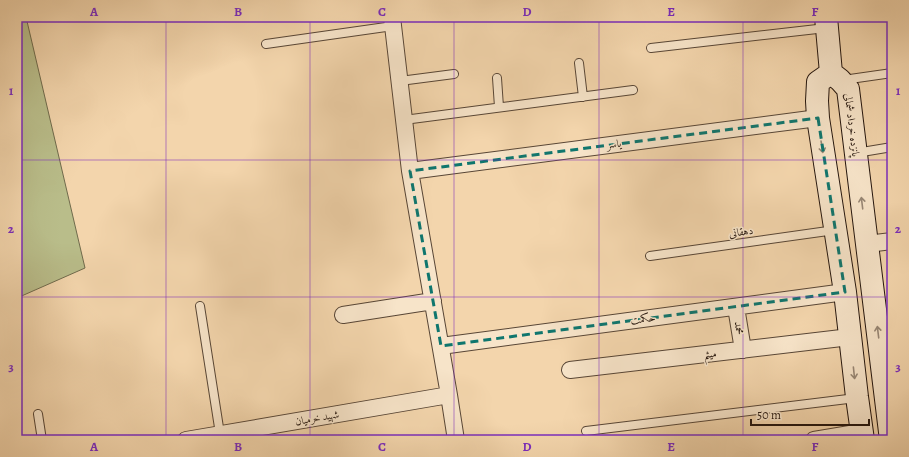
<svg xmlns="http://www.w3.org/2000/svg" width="909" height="457" font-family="Alegreya,Amiri,serif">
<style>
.green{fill:#b9bd8a;stroke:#6f6a4c}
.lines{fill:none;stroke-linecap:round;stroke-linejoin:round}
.lane-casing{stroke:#584636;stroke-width:10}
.street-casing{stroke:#584636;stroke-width:18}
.secondary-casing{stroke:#25160e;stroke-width:24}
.lane{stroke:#f7e4c9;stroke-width:8}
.street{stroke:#f7e4c9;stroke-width:16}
.secondary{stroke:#f7e4c9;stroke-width:22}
.oneway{stroke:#988775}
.marked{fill:none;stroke:#0f766e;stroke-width:3;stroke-dasharray:8 5;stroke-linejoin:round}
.grid{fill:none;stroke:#7b2cbf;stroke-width:1;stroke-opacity:0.55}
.labels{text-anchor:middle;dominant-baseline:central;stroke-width:3;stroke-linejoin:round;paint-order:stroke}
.street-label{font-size:11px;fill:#25160e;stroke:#f7e4c9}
.neatline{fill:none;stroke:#7b2cbf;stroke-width:1.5}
.grid-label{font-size:13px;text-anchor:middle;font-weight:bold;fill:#7b2cbf}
</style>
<rect width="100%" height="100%" fill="#f3d5ac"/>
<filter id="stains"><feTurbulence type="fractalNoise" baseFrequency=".005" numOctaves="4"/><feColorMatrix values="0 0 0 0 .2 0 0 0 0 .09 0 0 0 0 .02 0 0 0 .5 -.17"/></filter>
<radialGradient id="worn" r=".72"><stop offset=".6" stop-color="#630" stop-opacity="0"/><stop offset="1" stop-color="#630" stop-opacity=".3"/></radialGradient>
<!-- green -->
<path class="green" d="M17 17H26L85 268 17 298Z"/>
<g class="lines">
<!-- lane casing -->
<g class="lane-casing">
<path id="lane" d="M266 44 393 26
M651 48 826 28
M579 63 583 97
M497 78 499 107
M843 80 892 73
M400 81 454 74
M404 120 633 90
M856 153 892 147
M650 256 835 230
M200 306 220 434
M38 414 42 440
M586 431 856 398"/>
</g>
<!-- street casing -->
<g class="street-casing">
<path id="street" d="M392 17 410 171 449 395 456 440
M410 171 818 118
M867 244 892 241
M736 307 743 350
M343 315 433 301
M441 346 845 292
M570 370 850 337
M186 440 449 395
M814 440 862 432"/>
</g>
<!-- secondary casing -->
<g class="secondary-casing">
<path id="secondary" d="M826 17 831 73
M831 73 840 80 848 89 891 440
M831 73 818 82 817 101 818 118 845 292 857 397 863 440"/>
</g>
<!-- lane -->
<use href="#lane" class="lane"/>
<!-- street -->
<use href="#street" class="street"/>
<!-- secondary -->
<use href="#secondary" class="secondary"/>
</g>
<!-- one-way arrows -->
<defs><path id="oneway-shaft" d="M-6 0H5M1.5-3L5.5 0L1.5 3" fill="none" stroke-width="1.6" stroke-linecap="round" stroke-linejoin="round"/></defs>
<g class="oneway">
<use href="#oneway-shaft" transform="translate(822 147) rotate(81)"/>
<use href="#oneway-shaft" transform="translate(862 203) rotate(-97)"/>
<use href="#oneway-shaft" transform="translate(878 332) rotate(-97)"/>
<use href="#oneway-shaft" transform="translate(854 373) rotate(84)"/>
</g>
<!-- marked area -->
<path class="marked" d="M818 118 845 292 441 346 410 171Z"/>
<!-- grid -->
<path class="grid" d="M166 17V440M310 17V440M454 17V440M599 17V440M743 17V440M17 160H892M17 297H892"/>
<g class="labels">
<!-- street labels -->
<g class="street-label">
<text transform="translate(852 125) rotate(83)">پانزده خرداد شمالی</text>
<text transform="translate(614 144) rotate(-7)">یاسر</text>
<text transform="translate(741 232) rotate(-8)">دهقانی</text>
<text transform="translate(643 319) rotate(-8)">حکمت</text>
<text transform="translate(739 328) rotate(81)">محمد</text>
<text transform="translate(710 354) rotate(-7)">میثم</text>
<text transform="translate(317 418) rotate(-10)">شهید خرمیان</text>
</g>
</g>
<!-- margin -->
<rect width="909" height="457" fill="none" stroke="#f3d5ac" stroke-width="44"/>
<!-- scale -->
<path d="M751 419v6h118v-6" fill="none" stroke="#25160e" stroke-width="2"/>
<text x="757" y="419" font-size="12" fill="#25160e" stroke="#f7e4c9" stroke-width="3" paint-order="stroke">50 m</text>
<rect x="22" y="22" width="865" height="413" class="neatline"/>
<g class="grid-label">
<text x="94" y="16">A</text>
<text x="238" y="16">B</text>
<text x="382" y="16">C</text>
<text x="527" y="16">D</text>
<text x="671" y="16">E</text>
<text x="815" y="16">F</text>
<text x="11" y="95">1</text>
<text x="898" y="95">1</text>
<text x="11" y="233">2</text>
<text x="898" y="233">2</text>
<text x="11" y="371">3</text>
<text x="898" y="371">3</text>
<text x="94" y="451">A</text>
<text x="238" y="451">B</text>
<text x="382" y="451">C</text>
<text x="527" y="451">D</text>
<text x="671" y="451">E</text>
<text x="815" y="451">F</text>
</g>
<rect width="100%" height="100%" filter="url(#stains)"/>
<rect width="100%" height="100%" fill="url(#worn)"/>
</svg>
